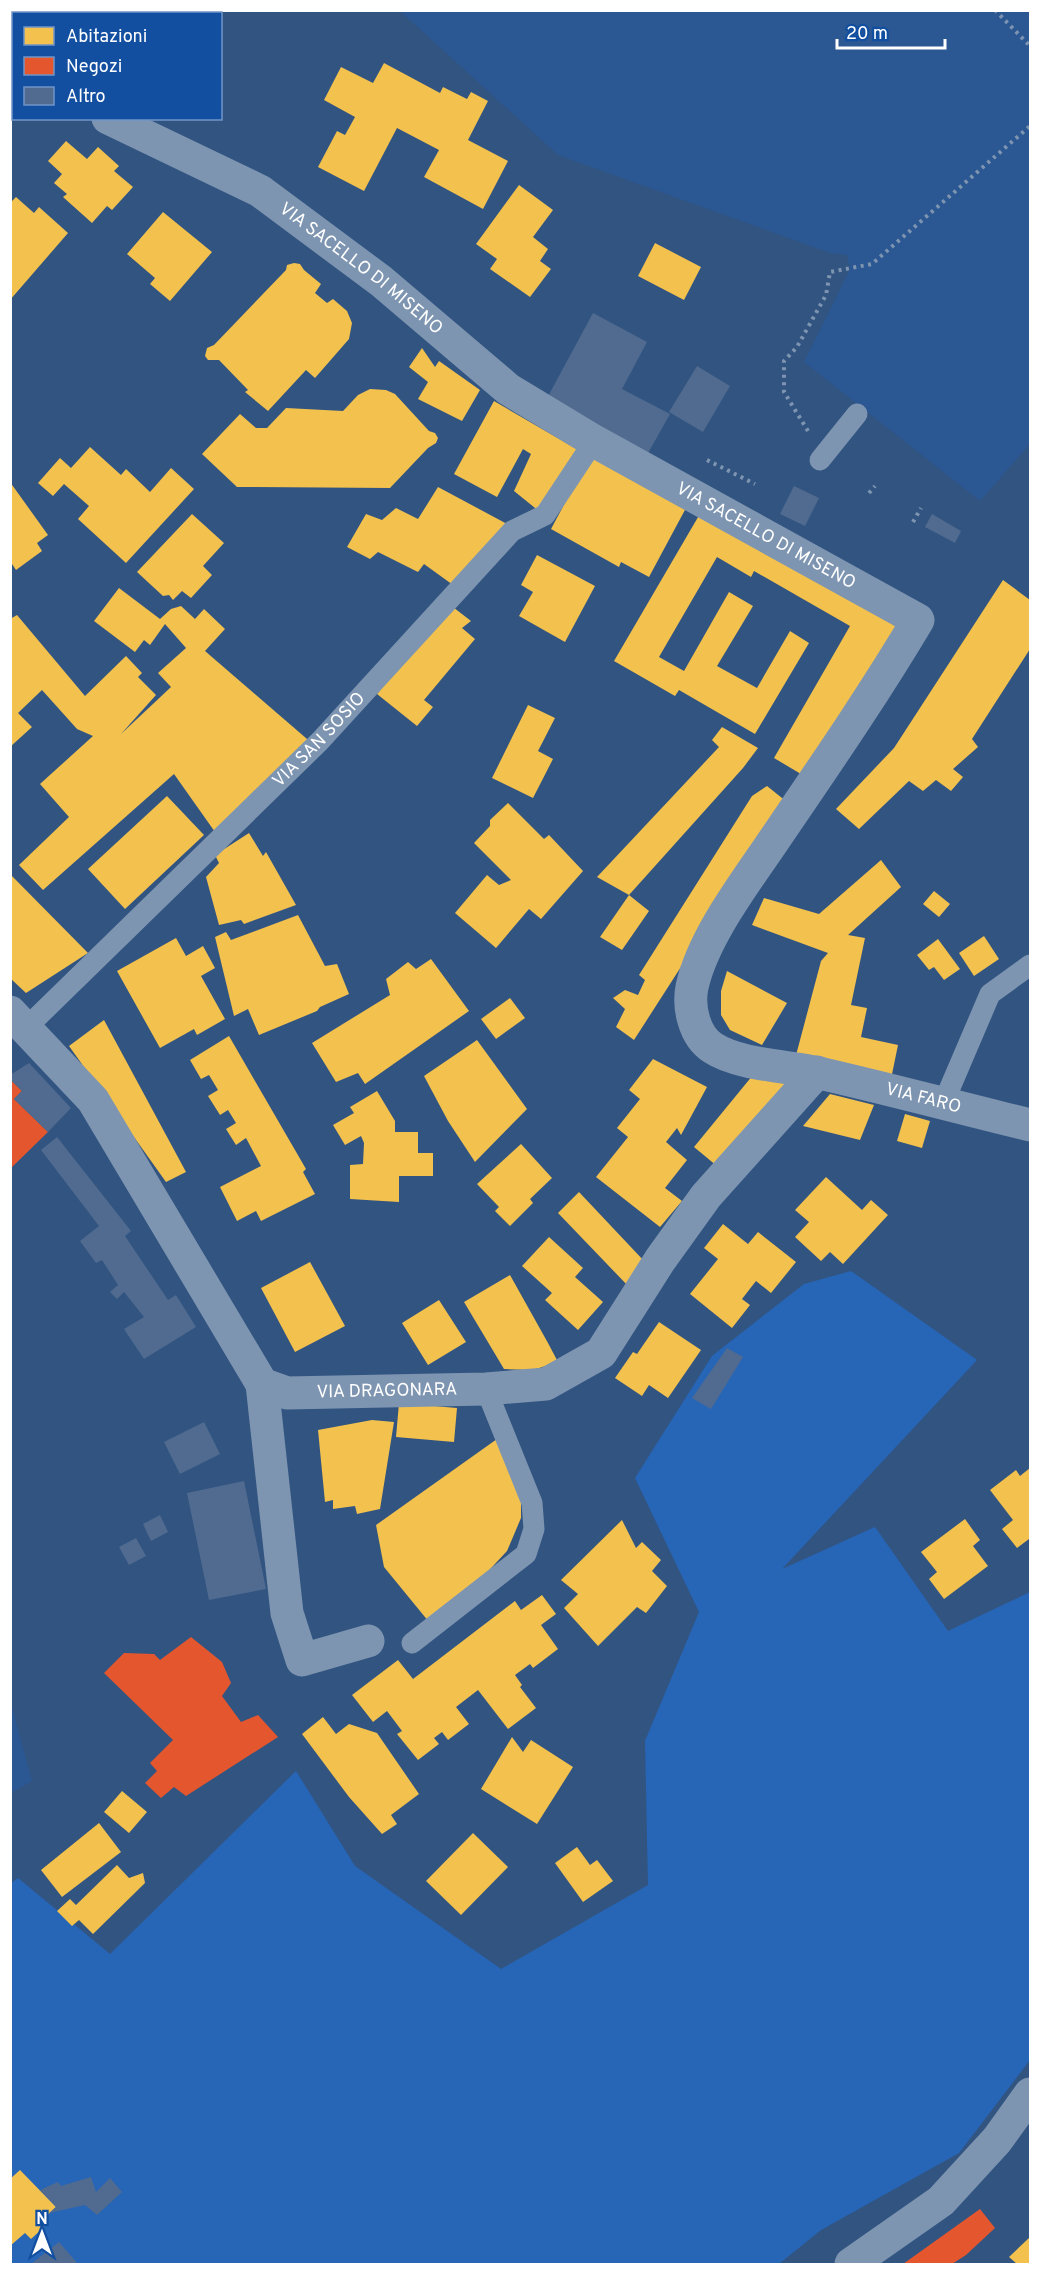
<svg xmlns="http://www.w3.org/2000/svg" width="1041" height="2275" font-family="Overpass,sans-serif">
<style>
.green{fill:#2766b7}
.water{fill:#2b5792}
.homes{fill:#f2c14e}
.shops{fill:#e4572e}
.building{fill:#506b8f}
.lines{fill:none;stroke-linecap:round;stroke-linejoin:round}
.path{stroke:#7e95b1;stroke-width:4;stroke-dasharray:3 4.5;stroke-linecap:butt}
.service{stroke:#7e95b1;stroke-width:21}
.minor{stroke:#7e95b1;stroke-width:33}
.labels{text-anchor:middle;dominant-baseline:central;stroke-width:6;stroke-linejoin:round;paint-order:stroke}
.street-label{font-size:18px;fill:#fff;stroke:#124fa1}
</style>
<rect width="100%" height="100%" fill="#325481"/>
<!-- green -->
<path class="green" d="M851 1271 977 1360 782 1569 875 1527 948 1631 1030 1592V2060L959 2153 821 2230 779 2264H11V1883L18 1878 110 1954 296 1771 355 1866 501 1969 648 1885 645 1741 699 1612 635 1478 712 1356 804 1284Z"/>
<!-- water -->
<path class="water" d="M400 11H1030V444L980 501 804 362 850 269 847 255 830 253 558 155Z
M10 1700 32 1781 11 1793H10Z"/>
<!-- homes -->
<path class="homes" d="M10 10H93V14H14V37L10 36Z
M384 63 440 93 443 87 467 99 471 92 488 101 468 140 508 161 483 209 424 177 439 150 397 128 364 191 318 167 337 131 345 135 355 117 324 100 341 67 373 83Z
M66 141 87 159 98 147 119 166 114 171 133 187 112 210 107 206 92 223 63 197 67 194 54 183 62 174 48 161Z
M519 185 553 210 533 237 548 249 540 261 551 269 530 297 490 269 497 259 476 244Z
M16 197 34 213 39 207 68 233 10 300V203Z
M163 212 212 252 170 301 150 284 155 278 127 254Z
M655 243 701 267 684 300 638 276Z
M294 263 300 264 304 270 321 284 315 293 327 303 333 299 347 311 352 323 349 339 315 378 306 370 268 411 245 392 248 390 219 360H208L205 356 207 348 214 345 286 270 287 265Z
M422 348 435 367 439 361 480 390 462 421 418 399 428 382 409 367Z
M370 389 386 390 395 394 429 431 435 433 438 438 436 443 428 448 390 488 237 487 202 454 240 414 256 428H267L286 408 343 411 358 395Z
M494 401 580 451 540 512 514 491 531 454 523 449 497 497 454 474Z
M90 447 121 475 126 469 150 492 171 468 194 489 126 563 78 519 89 506 64 484 53 496 38 483 60 458 71 468Z
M590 456 686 508 649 577 621 562 619 567 551 529Z
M10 482 48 535 37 543 42 551 16 570 12 564 10 565Z
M438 487 509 525 453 585 424 564 418 572 378 552 370 559 347 547 366 514 382 520 396 508 418 519Z
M701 512 899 628 811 780 774 758 850 626 754 571 751 577 717 557 659 657 684 671 729 592 753 606 717 666 757 688 790 631 809 643 755 734 679 690 675 696 614 661Z
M192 514 224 543 203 566 212 575 191 598 182 591 173 600 169 595 163 596 137 572Z
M537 555 595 586 565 642 519 616 533 592 521 585Z
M1003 580 1030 600V649L972 739 978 747 953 769 963 777 951 791 936 780 923 791 909 781 859 829 836 809 894 748Z
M119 588 160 619 171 609 181 606 195 619 204 609 225 629 205 651 314 745 215 832 174 774 43 890 19 865 69 817 40 784 93 736 77 729 42 690 18 713 32 727 10 747V619L17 615 85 696 126 656 142 673 138 677 156 695 121 734 171 687 158 673 186 648 165 624 150 645 144 640 135 652 94 621Z
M449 604 471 621 462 628 475 639 424 700 433 707 417 726 377 694Z
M528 705 555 718 538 751 553 759 533 798 492 778Z
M722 727 758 748 743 768 629 895 597 877 719 747 712 740Z
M767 786 787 802 634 1040 616 1027 625 1009 613 998 625 990 638 995 645 980 639 975 752 796Z
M167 796 204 835 125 909 88 869Z
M508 803 544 839 549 835 583 871 541 919 529 909 496 948 455 913 487 875 499 885 511 880 474 843 490 826V820Z
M249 833 263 856 266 852 296 905 244 924 241 920 219 925 206 877 219 863 215 855Z
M881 860 901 887 848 935 865 938 851 1005 867 1008 861 1037 898 1045 890 1084 795 1059 821 961 828 953 752 925 764 898 819 914Z
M10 874 88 953 26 993 10 978Z
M934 891 950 904 939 917 923 904Z
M629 895 649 911 622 950 600 937Z
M298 915 325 966 337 964 349 994 320 1007 317 1011 259 1035 248 1009 234 1016 215 937 226 932 231 940Z
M984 936 999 959 974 976 959 953Z
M176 938 186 956 203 946 215 968 201 976 225 1019 197 1035 194 1029 160 1048 117 971Z
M938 939 960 969 944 980 934 967 929 970 917 955Z
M431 959 469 1011 365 1084 358 1073 336 1082 312 1043 390 995 386 979 408 962 416 969Z
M727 971 787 1003 762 1045 730 1030 721 1015V991Z
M510 998 525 1018 496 1039 481 1019Z
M104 1020 186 1172 166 1182 69 1046Z
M229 1036 306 1169 303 1172 315 1194 261 1221 256 1211 237 1221 220 1187 261 1166 246 1138 236 1145 226 1129 236 1123 228 1110 220 1115 208 1096 218 1090 209 1075 201 1079 190 1060Z
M477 1040 527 1109 475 1162 448 1121 424 1076Z
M653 1059 707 1087 681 1135 677 1128 666 1142 687 1160 665 1188 682 1201 660 1227 596 1177 628 1137 617 1128 640 1099 629 1090Z
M753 1075 793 1084 723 1171 694 1147Z
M377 1091 395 1121V1132H418V1153H433V1176H399V1202L350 1199V1165L363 1164 364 1143 361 1136 345 1145 333 1125 354 1113 350 1107Z
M830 1094 874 1105 860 1140 803 1126Z
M905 1114 930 1121 922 1148 897 1141Z
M521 1144 552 1178 530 1199 533 1203 510 1226 495 1211 499 1207 477 1184Z
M826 1177 862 1210 871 1200 888 1215 843 1264 830 1252 821 1261 795 1237 809 1222 795 1210Z
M579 1192 645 1262 630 1288 558 1213Z
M723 1224 748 1244 758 1232 796 1262 771 1293 756 1281 742 1299 750 1305 732 1328 690 1294 718 1259 704 1248Z
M549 1237 583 1268 575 1277 603 1302 578 1330 545 1300 552 1293 522 1266Z
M310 1262 345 1326 295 1352 261 1288Z
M510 1275 548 1343 558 1362 533 1370 504 1369 464 1302Z
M439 1300 466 1342 428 1365 402 1323Z
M659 1322 701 1350 668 1398 649 1385 642 1396 615 1378 633 1352 637 1354Z
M399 1403 457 1408 454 1442 396 1437Z
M372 1420 394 1422 380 1509 357 1514 355 1506 333 1509V1500L325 1502 318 1430Z
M497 1439 521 1497V1518L507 1551 481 1579 429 1622 384 1567 376 1525Z
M1030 1468V1542L1029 1539 1017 1548 1002 1529 1013 1520 990 1490 1016 1470 1020 1476Z
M965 1519 980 1540 973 1546 988 1566 944 1599 929 1579 937 1572 921 1552Z
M622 1520 636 1548 642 1542 661 1560 652 1571 667 1586 646 1613 637 1607 598 1646 564 1608 578 1594 561 1580Z
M542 1595 556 1614 541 1625 558 1649 533 1668 530 1664 515 1675 522 1685 520 1687 536 1708 508 1729 478 1690 456 1707 469 1724 448 1740 442 1732 434 1738 439 1744 418 1760 397 1734 402 1731 387 1711 373 1722 352 1695 398 1660 413 1679 515 1601 521 1610Z
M323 1717 336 1734 349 1724 377 1733 419 1794 391 1815 397 1824 382 1834 349 1797 302 1734Z
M512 1737 523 1752 531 1740 573 1767 537 1824 481 1789Z
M122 1791 147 1812 129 1833 104 1812Z
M99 1823 121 1852 62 1897 41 1870Z
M473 1833 508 1867 461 1915 426 1881Z
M577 1847 590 1865 597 1860 613 1881 583 1902 555 1863Z
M117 1865 129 1878 143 1873 145 1883 93 1934 79 1920 72 1926 57 1911 70 1899 76 1905Z
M20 2170 56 2207 40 2222 44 2227 31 2239 25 2233 10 2246V2179Z
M1030 2237V2264H1017L1009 2257Z"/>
<!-- shops -->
<path class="shops" d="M10 1079 22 1091 14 1099 48 1132 10 1169Z
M191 1637 222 1662 231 1683 222 1696 241 1722 258 1715 278 1737 186 1796 174 1787 161 1798 145 1783 157 1771 150 1763 173 1740 104 1673 124 1653 154 1654 160 1660Z
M980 2209 995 2228 966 2255 952 2264H903Z"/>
<!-- building -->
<path class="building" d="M593 313 647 342 622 389 670 414 647 455 546 400Z
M697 366 730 386 703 432 669 412Z
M794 486 819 498 805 526 780 514Z
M932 514 961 531 955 543 925 527Z
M29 1063 71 1108 48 1132 14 1099 22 1091 10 1079V1075Z
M57 1137 131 1231 125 1236 168 1300 176 1295 196 1327 144 1359 124 1329 144 1317 124 1292 117 1299 110 1292 118 1285 102 1260 96 1263 80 1241 99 1226 41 1150Z
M727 1348 743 1357 711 1409 692 1398Z
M204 1422 220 1454 180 1474 164 1442Z
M244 1481 266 1589 209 1600 187 1493Z
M160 1515 168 1532 151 1541 143 1524Z
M136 1538 146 1556 129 1565 119 1547Z
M91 2177 96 2192 110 2178 122 2192 97 2215 85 2205 49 2213 56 2207 40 2190 58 2182 61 2186Z
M59 2242 78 2264H31Z"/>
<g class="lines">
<!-- path -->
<path class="path" d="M995 10 1030 46
M808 431 784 392V361L797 347 826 295 830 272 872 264 1030 126
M707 460 755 484
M869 493 875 486
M913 522 921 508"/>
<!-- service -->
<g class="service">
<path d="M820 460 857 414"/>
<path id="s1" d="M26 1028 320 741 512 531 545 515 594 441"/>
<path d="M943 1104 990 994 1030 965"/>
<path d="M412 1643 526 1554 534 1529 532 1503 486 1389"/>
</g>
<!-- minor -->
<g class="minor">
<path d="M10 99H14"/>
<path id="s2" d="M108 118 260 191 381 281 508 389 594 441 918 620C874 694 825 765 776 837 748 879 703 936 692 987 688 1007 694 1036 713 1048 739 1065 788 1066 819 1073 889 1089 960 1108 1030 1125"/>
<path id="s3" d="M10 1012 93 1100 262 1384 287 1393 486 1389 546 1384 601 1353 660 1260 706 1196 817 1072"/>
<path d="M262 1384 287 1613 302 1660 368 1641"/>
<path d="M851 2264 941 2201 997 2140 1030 2094"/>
</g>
</g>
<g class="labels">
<!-- street labels -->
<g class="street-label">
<text stroke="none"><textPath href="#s2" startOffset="296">VIA SACELLO DI MISENO</textPath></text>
<text stroke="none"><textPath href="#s2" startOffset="783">VIA SACELLO DI MISENO</textPath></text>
<text stroke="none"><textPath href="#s1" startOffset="411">VIA SAN SOSIO</textPath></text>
<text stroke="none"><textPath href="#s2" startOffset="1674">VIA FARO</textPath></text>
<text stroke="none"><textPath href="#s3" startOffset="578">VIA DRAGONARA</textPath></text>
</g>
</g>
<!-- border -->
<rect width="1041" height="2275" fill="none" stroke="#ffffff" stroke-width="24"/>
<!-- legend -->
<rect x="12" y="12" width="210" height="108" fill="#124fa1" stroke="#7195c7" stroke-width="1.5"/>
<rect x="24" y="27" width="30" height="18" fill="#f2c14e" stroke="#7195c7" stroke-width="1.5"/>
<text x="66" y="42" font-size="18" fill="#ffffff">Abitazioni</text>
<rect x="24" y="57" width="30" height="18" fill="#e4572e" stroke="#7195c7" stroke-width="1.5"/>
<text x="66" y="72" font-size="18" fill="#ffffff">Negozi</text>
<rect x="24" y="87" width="30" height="18" fill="#506b8f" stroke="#7195c7" stroke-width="1.5"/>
<text x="66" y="102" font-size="18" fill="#ffffff">Altro</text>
<!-- north arrow -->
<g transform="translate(42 2233)" stroke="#124fa1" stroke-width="4.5" paint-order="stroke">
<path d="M0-4.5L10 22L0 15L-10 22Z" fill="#ffffff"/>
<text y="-9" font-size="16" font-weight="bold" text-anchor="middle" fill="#ffffff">N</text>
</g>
<!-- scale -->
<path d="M837 39v9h108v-9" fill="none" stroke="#ffffff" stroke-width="3"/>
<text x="846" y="39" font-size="18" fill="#ffffff" stroke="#124fa1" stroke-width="4.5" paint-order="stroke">20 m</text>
</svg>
